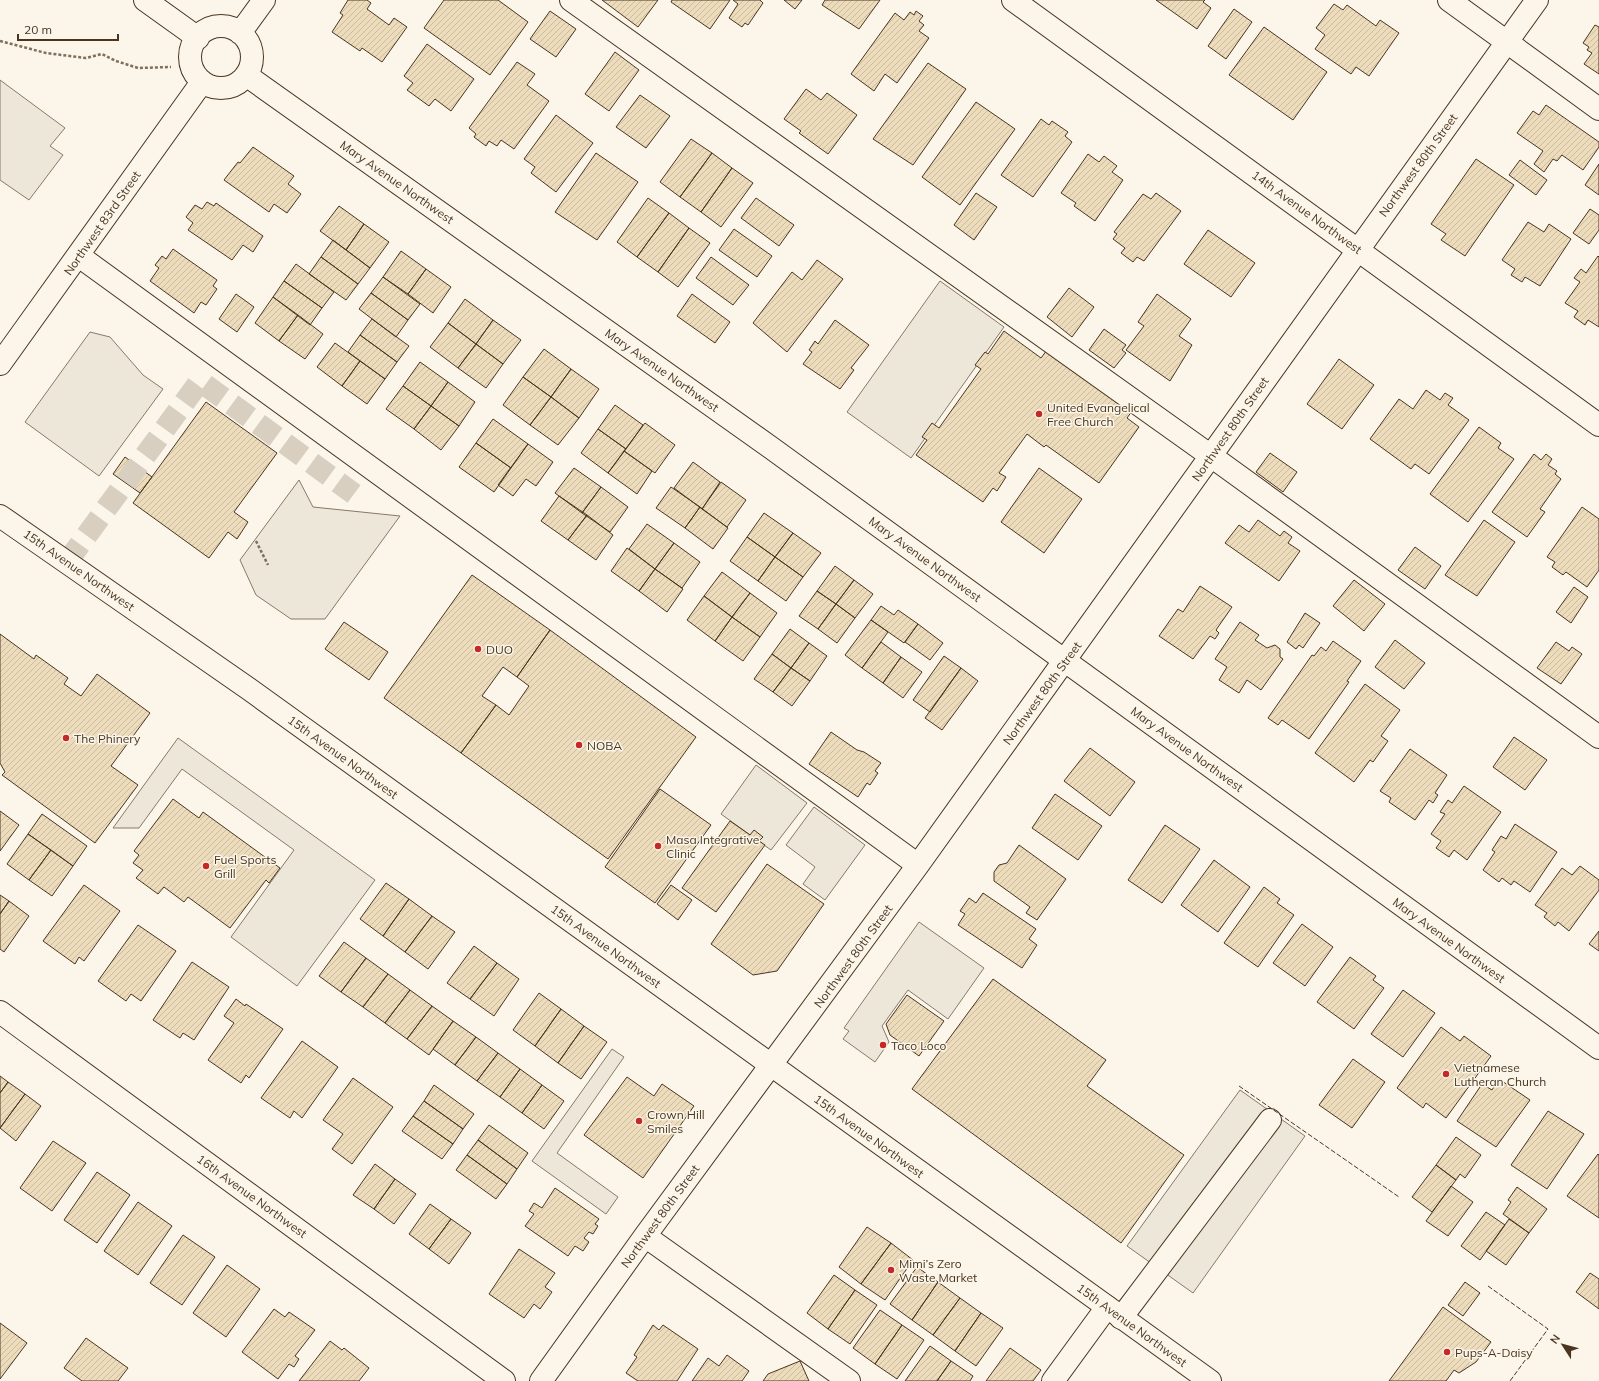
<svg xmlns="http://www.w3.org/2000/svg" width="1599" height="1381" font-family="Mulish,sans-serif">
<style>
.parking{fill:#ede7d9;stroke:#887966}
.building{fill:url(#building-hatch);stroke:#4a3520}
.lines{fill:none;stroke-linecap:round;stroke-linejoin:round}
.minor-tunnel{stroke:#d8cfc1;stroke-width:22;stroke-dasharray:22 11;stroke-linecap:butt}
.minor-casing{stroke:#4a3520;stroke-width:24}
.major-casing{stroke:#4a3520;stroke-width:24}
.path{stroke:#7f6f5c;stroke-width:2.5;stroke-dasharray:3 2;stroke-linecap:butt}
.minor{stroke:#fbf6e9;stroke-width:22}
.major{stroke:#fbf6e9;stroke-width:22}
.fence{stroke:#4a3520;stroke-width:1;stroke-dasharray:5 2;stroke-linecap:butt}
.poi-dot{fill:#c62828;stroke:#fbf6e9;stroke-width:1.5}
.labels{text-anchor:middle;dominant-baseline:central;stroke-width:3;stroke-linejoin:round;paint-order:stroke}
.street-label{font-size:12px;fill:#4a3520;stroke:#fbf6e9}
.poi-label{font-size:12px;fill:#4a3520;stroke:#fbf6e9;text-anchor:start}
</style>
<defs>
<pattern id="building-hatch" width="6" height="6" patternUnits="userSpaceOnUse"><rect width="6" height="6" fill="#ecdcbc"/><path d="M-1 1l2-2M0 6l6-6M5 7l2-2" fill="none" stroke="#ccbda1"/></pattern>
</defs>
<rect width="100%" height="100%" fill="#fbf6e9"/>
<!-- parking -->
<path class="parking" d="M0 80 65 128 50 146 63 155 29 200 0 180Z
M940 281 1004 327 911 458 847 412Z
M90 332 110 337 143 375 163 389 99 476 25 422Z
M299 480 313 507 400 516 325 619H291L256 595 240 560Z
M178 738 375 880 297 986 231 937 294 850 182 769 139 828H113Z
M756 765 807 803 771 850 721 814Z
M814 807 865 845 825 900 803 884 815 867 786 845Z
M919 922 984 968 948 1019 908 990 882 1026 889 1042 875 1062 843 1039 849 1031 844 1028Z
M612 1049 624 1057 557 1153 618 1197 606 1214 532 1161Z
M1240 1090 1305 1136 1193 1293 1127 1246Z"/>
<!-- building -->
<path class="building" d="M348 0H367L371 3 367 9 389 25 394 18 407 27 382 62 362 48 360 51 332 32 343 15 340 13Z
M444 0H498L528 22 490 75 424 28Z
M602 0H658L638 27Z
M672 0H730L710 29 671 2Z
M733 0H760L763 3 748 25 745 23 742 27 729 18 738 4Z
M784 0H802L795 9Z
M825 0H880L859 29 822 5Z
M1156 0H1205L1203 2 1211 8 1197 29Z
M1334 4 1343 10 1347 5 1376 26 1380 20 1399 33 1369 76 1356 67 1351 74 1315 49 1325 35 1316 28Z
M1234 9 1252 22 1226 59 1208 46Z
M550 11 576 29 556 57 530 39Z
M916 11 923 16 919 21 924 25 919 31 929 38 897 83 885 74 874 91 851 74 895 13 904 20 910 12 914 15Z
M1595 25 1599 27V74L1584 64 1592 53 1587 50 1589 47 1583 43Z
M1264 27 1327 72 1293 120 1229 75Z
M427 44 474 79 451 111 435 99 429 106 407 90 413 83 404 76Z
M615 52 639 70 609 111 585 94Z
M517 62 535 74 527 85 549 101 514 149 501 140 497 146 489 141 486 146 474 137 476 134 469 128Z
M928 63 966 89 913 165 873 139Z
M806 89 821 100 827 93 857 115 828 154 799 133 801 131 784 119Z
M640 95 670 116 646 148 616 127Z
M976 102 1015 129 960 205 922 177Z
M1546 105 1599 142V147L1583 170 1562 155 1557 161 1553 159 1544 172 1534 164 1543 151 1517 133 1533 111 1539 115Z
M556 115 593 143 556 192 531 173 535 167 524 159Z
M1041 119 1049 125 1052 121 1068 132 1065 136 1072 142 1033 197 1001 175Z
M691 139 712 153 680 197 660 182Z
M253 147 294 176 288 184 301 194 287 213 274 204 269 212 224 180 238 162 240 163Z
M596 153 638 182 597 240 555 212Z
M712 153 732 168 701 212 680 197Z
M1088 154 1099 162 1104 156 1117 166 1112 172 1123 180 1095 221 1074 206 1076 203 1061 193Z
M1476 159 1514 185 1465 256 1441 240 1446 234 1431 224Z
M1520 160 1547 180 1536 195 1509 175Z
M1599 164V195L1585 185Z
M732 168 753 183 721 227 701 212Z
M976 193 997 207 974 240 954 225Z
M1156 193 1181 211 1144 261 1137 257 1133 262 1121 253 1125 248 1113 239 1117 234 1114 232 1143 194 1151 199Z
M648 198 669 213 637 257 617 242Z
M756 198 794 225 779 246 741 218Z
M207 202 214 206 216 203 263 236 253 252 243 245 232 260 188 230 193 223 186 217 195 205 202 209Z
M339 206 364 224 346 250 320 231Z
M1590 209 1599 215V230L1589 244 1573 233Z
M669 213 689 228 658 272 637 257Z
M1528 222 1544 232 1549 224 1571 239 1540 286 1525 277 1522 282 1511 275 1515 269 1502 260Z
M364 224 389 242 370 268 346 250Z
M689 228 710 243 678 287 658 272Z
M734 229 772 256 757 277 719 250Z
M1208 230 1255 263 1231 297 1184 264Z
M333 240 370 268 358 284 321 257Z
M173 249 217 280 213 286 217 289 206 305 201 302 194 313 150 281 159 268 155 265 162 256 166 259Z
M401 251 426 269 408 294 383 277Z
M1598 256 1599 257V327L1588 320 1585 325 1574 317 1578 311 1565 303 1580 282 1574 278 1581 269 1586 273Z
M321 257 358 284 346 300 309 274Z
M711 257 749 285 733 305 696 278Z
M817 260 843 279 787 352 753 323 792 272 802 280Z
M296 264 334 292 322 308 284 281Z
M426 269 451 287 433 313 408 294Z
M383 277 420 304 408 320 371 293Z
M284 281 322 308 310 325 273 297Z
M1069 288 1094 307 1072 337 1047 317Z
M371 293 408 320 396 337 359 309Z
M236 294 254 307 237 332 219 319Z
M692 294 730 322 715 343 677 316Z
M1157 294 1191 319 1179 336 1192 345 1170 381 1126 350 1144 326 1138 322Z
M273 297 298 315 279 341 255 323Z
M465 299 493 320 476 344 448 323Z
M298 315 323 334 305 359 279 341Z
M372 319 409 346 397 362 360 335Z
M493 320 521 340 503 364 476 344Z
M835 320 869 345 851 368 854 370 840 389 803 364 812 352 809 350 815 341 818 344Z
M448 323 476 344 458 368 430 347Z
M1104 329 1126 345 1122 350 1126 353 1114 368 1089 350Z
M1004 331 1041 358 1047 350 1132 411 1127 418 1139 427 1099 483 1046 445 1044 447 1027 434 999 473 1006 477 997 491 993 488 983 502 916 455 927 440 922 437 932 423 939 428 981 369 975 365 985 352 988 354Z
M360 335 397 362 385 379 348 352Z
M335 343 360 361 342 386 317 367Z
M476 344 503 364 486 388 458 368Z
M544 349 571 369 551 397 523 377Z
M1339 359 1374 385 1342 429 1307 404Z
M360 361 385 379 367 404 342 386Z
M420 362 448 382 431 406 403 386Z
M571 369 599 389 579 418 551 397Z
M523 377 551 397 530 425 503 405Z
M448 382 475 402 459 426 431 406Z
M403 386 431 406 414 429 386 409Z
M1426 390 1440 400 1445 393 1453 398 1448 405 1469 420 1429 474 1415 464 1411 469 1370 439 1399 399 1413 409Z
M551 397 579 418 558 445 530 425Z
M206 402 277 453 234 512 248 522 237 539 228 532 209 558 133 503Z
M615 405 643 425 626 449 598 429Z
M431 406 459 426 441 450 414 429Z
M493 419 528 444 511 468 476 443Z
M645 423 675 445 655 473 624 451Z
M1479 427 1501 443 1498 448 1514 459 1468 522 1430 494Z
M598 429 626 449 608 473 581 453Z
M476 443 511 468 494 492 459 467Z
M528 444 553 462 536 486 526 479 513 496 498 485Z
M624 451 652 471 637 494 608 473Z
M1270 453 1297 472 1283 492 1256 472Z
M1534 454 1541 460 1546 454 1552 459 1548 465 1557 471 1555 474 1561 479 1540 509 1545 512 1527 537 1492 512Z
M125 457 152 477 140 493 113 474Z
M693 462 720 482 702 509 674 488Z
M574 468 601 487 582 513 555 493Z
M1039 468 1082 499 1044 553 1001 522Z
M721 482 746 500 727 527 702 509Z
M601 487 628 507 610 532 582 513Z
M671 487 700 507 685 528 656 508Z
M559 496 587 515 568 540 541 521Z
M700 507 728 528 713 549 685 528Z
M1582 507 1599 519V570L1587 587 1566 572 1563 575 1552 567 1555 562 1547 557Z
M764 513 793 533 775 557 747 537Z
M587 515 613 535 596 560 568 540Z
M1258 520 1280 536 1284 531 1292 537 1288 543 1300 551 1279 581 1225 543 1239 525 1249 532Z
M1484 520 1515 542 1477 596 1445 575Z
M647 524 674 543 655 569 629 549Z
M793 533 821 553 803 577 775 557Z
M747 537 775 557 758 581 730 561Z
M674 543 700 562 682 588 655 569Z
M1415 547 1441 566 1425 589 1398 570Z
M627 548 655 569 639 591 611 571Z
M775 557 803 577 786 601 758 581Z
M835 566 854 580 836 604 817 591Z
M655 569 683 589 667 612 639 591Z
M722 572 750 593 732 617 704 596Z
M472 575 550 630 517 677 503 667 482 696 496 705 461 753 384 698Z
M854 580 873 594 855 618 836 604Z
M1354 580 1385 604 1364 631 1333 606Z
M1200 586 1232 607 1216 630 1219 633 1215 639 1210 636 1193 659 1159 636 1178 609 1183 612Z
M1574 587 1588 597 1571 623 1556 612Z
M817 591 836 604 818 629 799 616Z
M750 593 777 613 760 637 732 617Z
M704 596 732 617 715 641 687 620Z
M836 604 855 618 837 643 818 629Z
M881 606 894 615 898 610 918 624 904 643 871 620Z
M1305 613 1320 623 1303 648 1299 645 1296 649 1287 642Z
M732 617 760 637 743 661 715 641Z
M871 620 888 632 862 668 845 655Z
M344 622 388 652 369 680 325 649Z
M1240 622 1259 635 1255 640 1267 648 1275 645 1280 649V657L1283 659 1261 690 1247 680 1239 693 1219 680 1227 667 1215 659Z
M918 624 943 643 930 660 905 642Z
M790 629 809 643 791 668 772 654Z
M550 630 696 737 608 859 461 753 496 705 509 715 529 686 517 677Z
M0 634 34 659 36 655 68 678 64 684 81 696 97 674 150 713 111 766 138 785 95 843 2 775 5 772 0 763Z
M1395 640 1425 663 1404 689 1375 667Z
M1333 641 1361 661 1347 681 1349 682 1309 739 1282 720 1278 725 1268 718 1312 655 1314 656 1321 647 1326 651Z
M881 642 901 657 883 683 862 668Z
M1556 642 1569 651 1572 647 1582 654 1561 684 1537 668Z
M809 643 827 656 810 681 791 668Z
M772 654 791 668 773 692 754 679Z
M944 656 961 668 930 712 913 700Z
M901 657 922 672 903 698 883 683Z
M791 668 810 681 792 706 773 692Z
M961 668 978 681 942 730 925 718Z
M1365 684 1400 710 1381 736 1388 741 1373 762 1370 760 1354 782 1315 753Z
M831 732 857 750 864 752 881 763 875 771 878 773 870 785 867 783 858 797 809 764Z
M1514 737 1547 760 1525 790 1493 767Z
M1090 748 1135 782 1110 816 1064 781Z
M1410 749 1447 775 1435 793 1438 795 1433 803 1429 800 1415 820 1389 802 1391 798 1380 791Z
M1464 786 1501 812 1467 860 1454 850 1449 857 1436 848 1441 841 1431 834 1445 814 1440 812 1448 800 1452 803Z
M660 789 711 825 655 903 605 867Z
M1055 794 1102 826 1078 860 1032 828Z
M173 799 199 818 203 812 280 868 269 883 266 880 230 928 188 897 184 902 164 887 158 894 136 878 143 870 133 863 139 855 134 851Z
M0 811 19 825 0 851Z
M42 814 87 846 73 866 28 834Z
M730 821 750 835 754 830 763 837 759 841 765 845 716 912 682 888Z
M1515 824 1557 852 1530 892 1514 881 1511 885 1502 878 1499 882 1483 870 1495 852 1492 850 1501 836 1506 839Z
M1165 825 1200 849 1162 903 1128 880Z
M28 834 51 850 29 880 7 864Z
M1019 845 1066 879 1037 920 1026 913 1030 907 994 881V872L999 865 1007 863Z
M51 850 73 866 52 896 29 880Z
M1214 860 1250 887 1218 932 1181 905Z
M767 864 824 904 777 971 753 975 711 944Z
M1580 866 1599 880V890L1569 931 1558 922 1555 926 1544 917 1547 913 1535 905 1562 868 1572 875Z
M386 883 409 899 383 936 360 919Z
M84 885 120 911 84 961 79 957 75 964 43 941Z
M671 885 692 900 678 920 657 904Z
M1264 887 1280 899 1277 903 1294 915 1258 967 1224 943Z
M983 893 1036 929 1029 939 1037 945 1022 968 958 925 965 914 960 911 969 898 976 903Z
M0 895 9 901 0 914Z
M409 899 432 916 405 952 383 936Z
M9 901 29 916 4 952 0 949V914Z
M432 916 455 932 428 969 405 952Z
M1302 924 1333 947 1305 986 1273 963Z
M138 925 176 951 141 1001 131 994 126 1001 98 981Z
M1599 931V951L1589 944Z
M344 942 366 958 341 992 319 976Z
M474 946 497 963 470 999 447 983Z
M1350 957 1376 976 1373 980 1384 988 1354 1029 1317 1002Z
M366 958 388 974 363 1007 341 992Z
M192 962 229 987 194 1040 183 1033 180 1038 153 1020Z
M497 963 519 979 494 1016 470 999Z
M388 974 410 990 385 1023 363 1007Z
M993 979 1106 1060 1087 1086 1184 1155 1121 1243 912 1089Z
M410 990 432 1006 407 1039 385 1023Z
M1403 990 1435 1013 1403 1057 1371 1034Z
M539 993 561 1009 535 1046 513 1030Z
M907 995 944 1021 919 1056 890 1035 886 1024Z
M236 999 245 1006 246 1004 283 1029 249 1078 246 1075 241 1083 208 1060 234 1023 224 1016Z
M432 1006 453 1021 429 1055 407 1039Z
M561 1009 584 1026 558 1063 535 1046Z
M453 1021 476 1037 455 1065 433 1049Z
M584 1026 607 1042 581 1079 558 1063Z
M1441 1027 1460 1041 1464 1036 1491 1056 1446 1118 1426 1103 1423 1108 1397 1088Z
M476 1037 498 1053 477 1081 455 1065Z
M302 1041 338 1067 302 1118 294 1111 290 1118 261 1098Z
M498 1053 520 1069 500 1097 477 1081Z
M1353 1059 1385 1082 1352 1128 1319 1105Z
M520 1069 542 1085 522 1113 500 1097Z
M0 1076 8 1082 0 1093Z
M627 1077 654 1096 662 1084 694 1106 643 1178 584 1135Z
M353 1078 393 1107 352 1164 332 1149 343 1134 323 1120Z
M1499 1079 1530 1100 1496 1147 1457 1121 1482 1084 1492 1090Z
M8 1082 25 1094 0 1128V1093Z
M434 1085 474 1114 463 1129 424 1101Z
M542 1085 564 1101 544 1129 522 1113Z
M25 1094 41 1106 16 1141 0 1128Z
M424 1101 463 1129 453 1144 413 1116Z
M1548 1111 1584 1134 1547 1189 1511 1165Z
M413 1116 453 1144 442 1159 402 1131Z
M489 1125 528 1153 517 1169 478 1140Z
M1456 1137 1481 1155 1465 1178 1460 1174 1456 1180 1436 1165Z
M478 1140 517 1169 507 1184 467 1155Z
M53 1141 86 1163 52 1211 20 1188Z
M1598 1154 1599 1155V1218L1567 1196Z
M467 1155 507 1184 496 1199 456 1170Z
M375 1164 395 1179 374 1209 353 1195Z
M1436 1165 1456 1180 1432 1212 1412 1197Z
M97 1172 130 1195 97 1243 64 1220Z
M395 1179 416 1194 394 1224 374 1209Z
M1451 1186 1473 1202 1448 1236 1426 1221Z
M1517 1187 1547 1209 1529 1233 1503 1214 1511 1202 1508 1200Z
M555 1188 599 1219 595 1224 598 1226 593 1234 589 1232 584 1238 589 1242 583 1251 575 1246 568 1256 525 1226 534 1214 529 1211 534 1203 542 1208Z
M138 1202 172 1226 138 1275 104 1251Z
M430 1204 451 1219 429 1249 409 1234Z
M1486 1212 1505 1225 1480 1260 1461 1246Z
M451 1219 471 1233 449 1264 429 1249Z
M1509 1219 1529 1233 1506 1265 1486 1251Z
M867 1227 891 1243 861 1284 839 1267Z
M183 1235 215 1257 182 1305 150 1283Z
M891 1243 913 1260 885 1300 861 1284Z
M519 1249 555 1273 545 1287 552 1292 540 1309 534 1304 524 1318 489 1294Z
M227 1265 260 1289 226 1337 193 1313Z
M917 1267 938 1282 912 1320 890 1304Z
M1590 1273 1599 1279V1309L1576 1292Z
M834 1275 855 1290 828 1329 807 1313Z
M938 1282 960 1298 933 1335 912 1320Z
M1465 1282 1480 1293 1463 1316 1448 1305Z
M855 1290 877 1305 850 1344 828 1329Z
M960 1298 981 1313 955 1351 933 1335Z
M1443 1307 1491 1342 1476 1362 1459 1373 1454 1370 1446 1381H1389Z
M274 1309 285 1317 289 1312 315 1330 295 1356 299 1359 294 1367 289 1364 278 1379 242 1352Z
M880 1310 902 1325 875 1364 853 1348Z
M981 1313 1003 1328 976 1366 955 1351Z
M0 1323 27 1343 0 1379Z
M653 1325 659 1330 663 1325 698 1349 677 1381H638L626 1373 637 1357 634 1355Z
M902 1325 924 1340 897 1379 875 1364Z
M86 1338 128 1368 118 1381H82L64 1368Z
M330 1341 342 1350 344 1348 369 1368 359 1381H299Z
M930 1346 951 1361 937 1381H905Z
M1010 1348 1041 1370 1033 1381H986Z
M727 1355 749 1371 742 1381H692L708 1358 719 1366Z
M800 1361 809 1381H763L768 1374Z
M951 1361 973 1376 970 1381H937Z"/>
<g class="lines">
<!-- minor-tunnel -->
<path class="minor-tunnel" d="M67 562 200 381 354 494"/>
<!-- minor casing -->
<g class="minor-casing">
<path id="minor" d="M145 0 198 38
M571 0 1211 456 1599 737
M1013 0 1599 425
M1449 0 1599 109
M190 57a31 31 0 1 1 62 0a31 31 0 1 1-62 0Z
M240 33 264 0
M246 75 770 447 1599 1048
M79 256 918 865
M0 364 202 82
M0 1012 504 1381
M645 1236 849 1381
M1121 1318 1270 1120
M541 1381 645 1236 918 865 1537 0
M1053 1381 1107 1307"/>
</g>
<!-- major casing -->
<g class="major-casing">
<path id="major" d="M0 516 249 689 1210 1381"/>
</g>
<!-- path -->
<path class="path" d="M0 41 46 53 86 58 102 54 116 61 138 68 171 67
M256 541 268 565"/>
<!-- minor -->
<use href="#minor" class="minor"/>
<!-- major -->
<use href="#major" class="major"/>
<!-- fence -->
<path class="fence" d="M1239 1086 1399 1197
M1488 1286 1548 1329 1510 1381"/>
</g>
<!-- markers -->
<g class="poi-dot">
<circle cx="1039" cy="414" r="4"/>
<circle cx="478" cy="649" r="4"/>
<circle cx="66" cy="738" r="4"/>
<circle cx="579" cy="745" r="4"/>
<circle cx="658" cy="846" r="4"/>
<circle cx="206" cy="866" r="4"/>
<circle cx="883" cy="1045" r="4"/>
<circle cx="1446" cy="1074" r="4"/>
<circle cx="639" cy="1121" r="4"/>
<circle cx="891" cy="1270" r="4"/>
<circle cx="1447" cy="1352" r="4"/>
</g>
<g class="labels">
<!-- street labels -->
<g class="street-label">
<text transform="translate(1418 165) rotate(-54)">Northwest 80th Street</text>
<text transform="translate(397 182) rotate(35)">Mary Avenue Northwest</text>
<text transform="translate(1307 212) rotate(36)">14th Avenue Northwest</text>
<text transform="translate(102 223) rotate(-55)">Northwest 83rd Street</text>
<text transform="translate(662 370) rotate(35)">Mary Avenue Northwest</text>
<text transform="translate(1230 429) rotate(-55)">Northwest 80th Street</text>
<text transform="translate(925 559) rotate(36)">Mary Avenue Northwest</text>
<text transform="translate(79 570) rotate(35)">15th Avenue Northwest</text>
<text transform="translate(1042 693) rotate(-54)">Northwest 80th Street</text>
<text transform="translate(1187 749) rotate(36)">Mary Avenue Northwest</text>
<text transform="translate(343 757) rotate(36)">15th Avenue Northwest</text>
<text transform="translate(1449 940) rotate(36)">Mary Avenue Northwest</text>
<text transform="translate(606 946) rotate(36)">15th Avenue Northwest</text>
<text transform="translate(853 956) rotate(-54)">Northwest 80th Street</text>
<text transform="translate(869 1136) rotate(36)">15th Avenue Northwest</text>
<text transform="translate(252 1196) rotate(36)">16th Avenue Northwest</text>
<text transform="translate(660 1216) rotate(-54)">Northwest 80th Street</text>
<text transform="translate(1132 1325) rotate(36)">15th Avenue Northwest</text>
</g>
<!-- poi labels -->
<g class="poi-label">
<text x="1047" y="407">United Evangelical<tspan x="1047" dy="14">Free Church</tspan></text>
<text x="486" y="649">DUO</text>
<text x="74" y="738">The Phinery</text>
<text x="587" y="745">NOBA</text>
<text x="666" y="839">Masa Integrative<tspan x="666" dy="14">Clinic</tspan></text>
<text x="214" y="859">Fuel Sports<tspan x="214" dy="14">Grill</tspan></text>
<text x="891" y="1045">Taco Loco</text>
<text x="1454" y="1067">Vietnamese<tspan x="1454" dy="14">Lutheran Church</tspan></text>
<text x="647" y="1114">Crown Hill<tspan x="647" dy="14">Smiles</tspan></text>
<text x="899" y="1263">Mimi’s Zero<tspan x="899" dy="14">Waste Market</tspan></text>
<text x="1455" y="1352">Pups-A-Daisy</text>
</g>
</g>
<!-- north arrow -->
<g transform="translate(1563 1345) rotate(306)" stroke="#fbf6e9" stroke-width="3" paint-order="stroke">
<path d="M0-3L7 15L0 10L-7 15Z" fill="#4a3520"/>
<text y="-6" font-size="11" font-weight="bold" text-anchor="middle" fill="#4a3520">N</text>
</g>
<!-- scale -->
<path d="M18 34v6h100v-6" fill="none" stroke="#4a3520" stroke-width="2"/>
<text x="24" y="34" font-size="12" fill="#4a3520" stroke="#fbf6e9" stroke-width="3" paint-order="stroke">20 m</text>
</svg>
